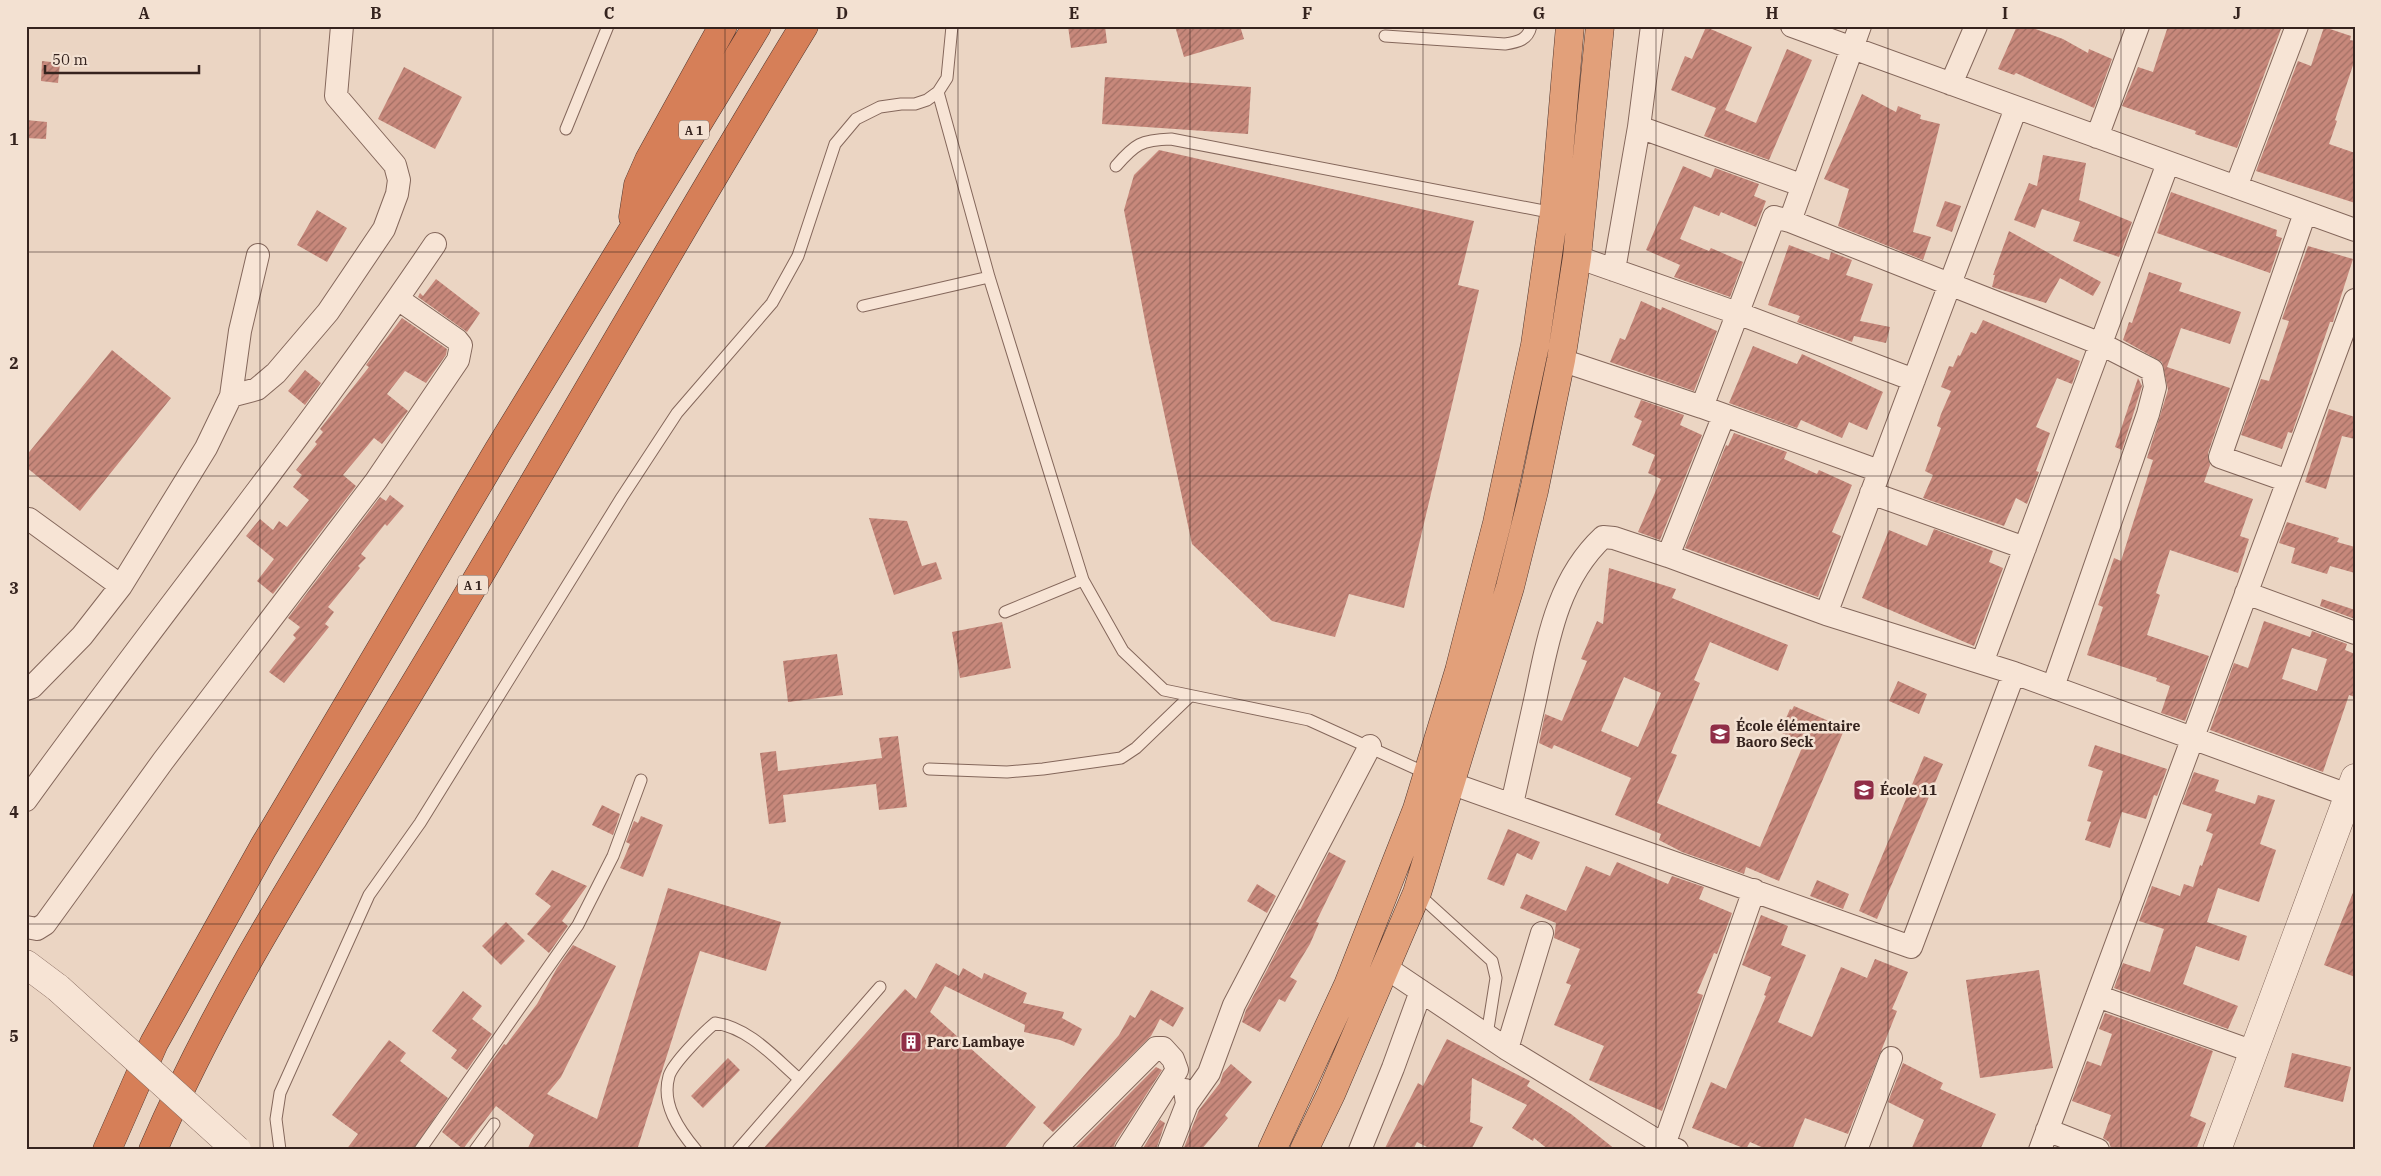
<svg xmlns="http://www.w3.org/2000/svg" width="2381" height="1176" font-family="'IBM Plex Serif',serif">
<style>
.building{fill:url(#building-hatch);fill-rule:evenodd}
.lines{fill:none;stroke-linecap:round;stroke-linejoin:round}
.service-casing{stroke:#84675b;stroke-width:13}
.minor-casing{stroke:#84675b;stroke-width:24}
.tertiary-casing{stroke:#84675b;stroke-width:29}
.trunk-casing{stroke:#52372f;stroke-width:29}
.motorway-casing{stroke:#52372f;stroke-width:29}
.service{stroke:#f7e4d5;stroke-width:11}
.minor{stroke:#f7e4d5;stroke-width:22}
.tertiary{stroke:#f7e4d5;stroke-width:28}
.trunk{stroke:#e2a07a;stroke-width:28}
.motorway{stroke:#d67f58;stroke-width:28}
.tertiary-bridge-casing{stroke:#84675b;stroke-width:29;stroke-linecap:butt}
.tertiary-bridge{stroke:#f7e4d5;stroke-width:28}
.grid{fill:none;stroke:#35231e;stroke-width:1;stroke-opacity:0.55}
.labels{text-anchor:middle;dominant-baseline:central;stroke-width:5;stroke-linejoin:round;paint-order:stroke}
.shield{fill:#f3e1d2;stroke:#6e5c54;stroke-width:1}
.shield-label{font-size:12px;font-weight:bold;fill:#35231e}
.poi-label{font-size:14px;font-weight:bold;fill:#35231e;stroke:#f3e1d2;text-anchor:start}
.neatline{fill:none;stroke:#35231e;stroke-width:2}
.grid-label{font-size:16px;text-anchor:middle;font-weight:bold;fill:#35231e}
</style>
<defs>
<pattern id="building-hatch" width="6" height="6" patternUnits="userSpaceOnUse" patternTransform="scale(1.25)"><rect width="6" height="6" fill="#c7887b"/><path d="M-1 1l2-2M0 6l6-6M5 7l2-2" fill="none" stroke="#a26f64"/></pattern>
</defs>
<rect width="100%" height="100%" fill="#ebd5c3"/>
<!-- building -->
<path class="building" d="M1068 26H1105L1107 43 1071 48Z
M1175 26H1240L1244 39 1184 57Z
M2017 26H2027L2063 39 2088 53 2089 49 2112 59 2094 108 2016 73 2014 75 1998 69Z
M2168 26H2271L2281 29 2237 148 2195 134 2196 131 2122 106 2138 67 2153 72Z
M1706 27 1752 47 1725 110 1756 123 1787 49 1812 60 1769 160 1704 136 1716 108 1671 90 1685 56 1692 59Z
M2324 27 2351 36 2350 40 2355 41V59L2335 120 2337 121 2329 144 2355 153V203L2256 171 2298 61 2311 66Z
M42 61 60 63 58 83 41 81Z
M404 67 462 97 435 149 378 119Z
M1105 77 1251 87 1248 134 1102 124Z
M1862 94 1896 112 1898 106 1921 115 1920 119 1940 124 1913 232 1931 237 1923 260 1838 226 1849 189 1824 179Z
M26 120 47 122 46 139 26 138Z
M1159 150 1474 221 1458 285 1479 290 1404 608 1349 594 1335 637 1272 621 1192 544 1149 342 1124 210 1134 175Z
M2043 155 2086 163 2079 200 2132 222 2119 257 2073 241 2080 222 2042 209 2035 228 2014 220 2029 183 2037 186Z
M1683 166 1711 178 1715 168 1759 184 1754 196 1766 201 1756 227 1721 212 1719 216 1694 206 1680 239 1709 251 1711 248 1743 262 1730 297 1674 277 1680 265 1646 250Z
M2171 192 2277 230 2276 236 2282 238 2270 273 2157 233Z
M1945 201 1961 206 1952 232 1936 226Z
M317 210 347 228 327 262 297 245Z
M2009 231 2101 282 2093 296 2060 278 2046 303 1992 287 1995 275H1993Z
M1789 245 1829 260 1831 252 1852 260 1846 275 1873 284 1860 321 1890 327 1886 343 1854 336 1852 342 1797 322 1800 316 1768 305Z
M2308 246 2353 259 2334 318 2333 322H2330L2292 433 2288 432 2282 449 2241 435 2261 379 2269 381 2289 321 2282 319Z
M2149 272 2182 283 2179 291 2241 312 2230 344 2181 328 2167 367 2230 388 2208 453 2210 465 2204 482 2253 499 2240 536 2249 539 2238 573 2170 550 2156 593 2160 595 2147 635 2209 656 2185 721 2161 713 2170 686 2156 681 2157 678 2087 655 2103 607 2098 605 2114 558 2121 561 2153 460 2147 458 2168 390 2162 362 2123 340 2129 322 2132 323Z
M436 279 480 313 467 332 418 297 420 293 423 296Z
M1641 301 1661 310 1662 307 1717 331 1694 391 1610 362 1620 338 1625 340Z
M402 318 447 349 446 355 426 383 405 371 387 394 408 411 382 444 374 438 343 475 356 486 273 594 257 581 274 559 246 536 260 519 273 530 279 521 287 527 309 500 293 487 302 475 296 470 317 444 315 442 323 432 320 429 369 367 366 365Z
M1983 320 2080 361 2072 384 2057 378 2036 427 2050 433 2036 471 2039 472 2027 504 2016 498 2004 526 1923 498 1933 475 1925 471 1941 428 1937 426 1941 414 1951 391 1941 387 1949 366 1953 367 1958 355 1960 356 1971 332 1976 334Z
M1753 346 1797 364 1802 354 1883 392 1867 430 1849 422 1842 438 1801 420 1797 428 1729 403Z
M112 350 171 398 80 511 26 467V456Z
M305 370 321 383 305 405 288 391Z
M2138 378 2142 386 2122 450 2115 447Z
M1641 400 1684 415 1680 425 1702 435 1660 540 1638 532 1661 479 1648 473 1655 455 1632 445 1642 421 1634 417Z
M2329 409 2355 417V439L2342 436 2326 489 2305 482Z
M1734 433 1787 452 1784 459 1817 474 1819 470 1852 485 1832 532 1841 536 1818 597 1685 548 1726 445 1728 446Z
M390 495 404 506 387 526 385 524 361 554 366 558 358 566 360 568 328 607 334 612 325 624 329 627 284 683 269 672 296 638 293 635 300 627 288 618 380 497 386 501Z
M869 518 907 521 922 566 936 562 942 579 894 595Z
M2287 522 2339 538 2337 542 2355 547V573L2330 566 2327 574 2291 563 2295 548 2279 543Z
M1934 529 1993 551 1989 562 2003 568 1974 646 1862 598 1889 530 1927 546Z
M1609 568 1676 589 1672 598 1788 645 1778 671 1710 642 1694 680 1700 683 1671 753 1677 755 1657 803 1760 847 1804 743 1780 732 1790 709 1792 710 1794 706 1845 728 1779 881 1746 867 1744 874 1682 852 1659 840 1661 834 1615 815 1631 778 1554 745 1552 749 1539 743 1545 714 1562 721 1587 661 1581 659 1597 621 1603 624ZM1624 677 1661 693 1638 747 1601 731Z
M2322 599 2355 610V619L2320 606Z
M2264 621 2310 637 2312 631 2347 644 2345 650 2355 654V697L2349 695 2323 772 2210 730 2234 663 2248 668ZM2292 648 2327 659 2317 691 2282 679Z
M1002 622 1011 668 960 678 952 632Z
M837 654 843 695 788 702 783 661Z
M1898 681 1927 694 1919 714 1889 701Z
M898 736 907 807 879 810 876 784 783 795 786 822 769 824 760 753 776 751 778 771 882 758 879 738Z
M2095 745 2167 769 2157 796 2154 795 2146 819 2122 812 2110 848 2085 840 2091 822 2087 821 2103 771 2088 766Z
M1924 756 1943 764 1877 919 1859 911Z
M2194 772 2219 780 2215 791 2255 804 2258 795 2275 800 2260 844 2276 850 2259 902 2218 888 2207 922 2247 936 2239 961 2196 946 2183 984 2238 1006 2228 1029 2114 988 2123 963 2150 972 2164 929 2139 921 2152 886 2180 896 2184 884 2193 887 2200 865 2202 866 2213 834 2206 831 2212 814 2182 804Z
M602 805 620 814 613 835 592 825Z
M641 816 663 825 643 877 620 868 630 844 626 842 634 821 638 823Z
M1508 829 1540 842 1532 860 1517 853 1504 886 1487 879Z
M1329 852 1346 861 1316 922 1319 923 1310 944 1290 977 1297 981 1285 1002 1279 999 1260 1032 1242 1022 1246 1010 1299 909 1300 910Z
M1617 862 1668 884 1672 876 1704 887 1699 899 1732 913 1717 954 1714 953 1697 993 1703 995 1662 1111 1589 1080 1604 1046 1554 1025 1571 985 1566 983 1580 949 1554 938 1556 923 1520 908 1526 894 1566 911 1586 866 1610 876Z
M552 870 587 886 562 921 568 926 549 953 527 934 551 906 535 894Z
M1817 880 1849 894 1843 909 1810 896Z
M1257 884 1276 896 1267 913 1247 901Z
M668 888 781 922 766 971 700 951 637 1150H527L534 1135 496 1106 463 1149 442 1132 504 1044 506 1045 537 1004 557 968 573 945 616 966 561 1077 547 1094 597 1119Z
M2354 890H2355V977L2324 965Z
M1761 915 1788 926 1781 945 1806 955 1778 1022 1812 1037 1841 967 1867 978 1875 959 1908 972 1892 1009 1897 1011 1848 1134 1805 1118 1792 1150H1768L1750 1142 1746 1149 1692 1128 1711 1082 1726 1089 1766 996 1764 995 1771 977 1742 965Z
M506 922 525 941 501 965 482 946Z
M936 963 959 976 963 968 982 979 984 973 1027 993 1023 1003 1064 1012 1062 1018 1082 1029 1074 1046 1060 1040 1024 1032 1025 1025 945 986 930 1012 1036 1107 1003 1150H762L905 989 916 999Z
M2039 970 2053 1068 1980 1078 1966 980Z
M1151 990 1184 1008 1173 1027 1160 1019 1151 1036 1053 1132 1043 1123 1119 1035 1130 1015 1135 1018Z
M463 991 482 1006 472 1019 492 1034 467 1070 451 1058 457 1050 432 1031Z
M2105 1013 2213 1051 2190 1116 2206 1123 2196 1150 2111 1148 2109 1142 2103 1138 2111 1115 2072 1101 2087 1061 2101 1066 2112 1034 2099 1029Z
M1447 1039 1530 1081 1527 1086 1571 1114 1616 1150H1549L1534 1138 1533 1141 1512 1128 1527 1105 1472 1078 1470 1122 1483 1127 1471 1150H1433L1417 1142 1413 1150H1384L1418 1083 1423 1086Z
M389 1040 406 1053 400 1061 448 1098 413 1150H346L358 1134 332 1115Z
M2292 1053 2351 1067 2343 1102 2284 1087Z
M728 1058 740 1070 703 1108 691 1096Z
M1903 1063 1943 1083 1940 1089 1996 1114 1980 1150H1911L1924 1120 1888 1102Z
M1231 1064 1252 1082 1225 1115 1228 1118 1201 1150H1183L1199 1110 1220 1083 1223 1073Z
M1156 1067 1162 1070 1115 1143 1113 1150H1073Z
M1160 1120 1165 1123 1156 1150H1142Z"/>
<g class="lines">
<!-- service casing -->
<g class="service-casing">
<path id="service" d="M1385 36 1505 44C1518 42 1528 40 1531 26
M938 92 989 277 1083 580 1123 651 1164 690 1309 720 1428 774
M566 129 608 26
M1116 166C1135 144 1141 140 1171 139L1554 213
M863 306 989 277
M1005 612 1083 580
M929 769 1007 772 1043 769 1121 758 1136 748 1189 697
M1417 893 1492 961 1496 978 1487 1035
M280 1150 276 1119 280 1093 369 895 420 823 622 497 677 413 772 303 798 256 835 144 856 119 880 107 901 104H915L927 100 938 92 947 78 952 26
M420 1150 578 925 613 856 641 780
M475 1150 494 1124
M696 1150C679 1130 661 1104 669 1076 673 1063 704 1032 715 1023 749 1028 773 1056 798 1078
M738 1150 880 987"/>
</g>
<!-- minor casing -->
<g class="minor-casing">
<path id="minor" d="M1792 26 2355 230
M1951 84 1976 26
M1639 127 1801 185
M2097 137 2138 26
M2236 187 2297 26
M1790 221 1860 26
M1577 257 1737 313 1914 380
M1614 270 1639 127 1652 26
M1561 360 1702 407 1879 471
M231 396 257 389 276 373 328 312 384 229 397 194 399 180 395 165 336 96 342 26
M1702 407 1774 217 1790 221 2101 344 2152 370 2155 387 2148 414 2053 687
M2288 481 2220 457 2305 213
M1871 493 2025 548
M29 519 121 586
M1668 556 1724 415
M2246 593 2355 633
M1826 614 2016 108
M1982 663 2168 163
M26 689 32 687 82 636 121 586 206 448 231 396 240 331 258 255
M1450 783 1911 947 2014 673
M26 800C160 614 306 435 435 244
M1512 804C1520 768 1528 732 1536 696 1548 639 1558 579 1603 537L1614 538 1668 556 1826 614 2014 673 2348 795
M26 927 37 929 45 924 163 761 376 481 458 360 461 345 457 340 398 299
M1385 967 1507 1049 1664 1145 1677 1150
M2097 996 2254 1052
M1507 1049 1542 933
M1187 1104 1209 1073 1234 1005 1370 746
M2047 1130 2098 1150
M1664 1145 1754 890
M1054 1150 1156 1048H1163L1173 1059 1177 1070 1126 1150
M1169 1150 1187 1104 1185 1090
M1360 1150 1393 1068 1421 991
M1856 1150 1891 1058
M2040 1150 2355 300"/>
</g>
<!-- tertiary casing -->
<g class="tertiary-casing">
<path id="tertiary" d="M26 964 58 988
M2217 1150 2355 778"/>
</g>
<!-- trunk casing -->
<g class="trunk-casing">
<path id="trunk" d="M1272 1150 1348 985 1417 809 1459 671 1497 523 1535 345 1554 213 1570 26
M1304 1150 1331 1094 1417 893 1510 587 1534 491 1561 360 1577 257 1600 26"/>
</g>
<!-- motorway casing -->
<g class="motorway-casing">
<path id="motorway" d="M633 217 638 185 649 160 723 26
M107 1150 154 1043 263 848 498 451 757 26
M153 1150C222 989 318 844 408 695 542 473 669 247 804 26"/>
</g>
<!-- service -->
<use href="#service" class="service"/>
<!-- minor -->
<use href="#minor" class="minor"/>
<!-- tertiary -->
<use href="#tertiary" class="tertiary"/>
<!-- trunk -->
<use href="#trunk" class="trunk"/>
<!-- motorway -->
<use href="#motorway" class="motorway"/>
<!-- tertiary-bridge casing -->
<g class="tertiary-bridge-casing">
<path id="tertiary-bridge" d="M58 988 237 1150"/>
</g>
<!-- tertiary-bridge -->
<use href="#tertiary-bridge" class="tertiary-bridge"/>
</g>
<!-- grid -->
<path class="grid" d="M260 26V1150M493 26V1150M725 26V1150M958 26V1150M1190 26V1150M1423 26V1150M1656 26V1150M1888 26V1150M2121 26V1150M26 252H2355M26 476H2355M26 700H2355M26 924H2355"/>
<!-- icons -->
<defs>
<g id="school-square" transform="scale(1.125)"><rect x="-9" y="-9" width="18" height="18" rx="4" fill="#902e47" stroke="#f3e1d2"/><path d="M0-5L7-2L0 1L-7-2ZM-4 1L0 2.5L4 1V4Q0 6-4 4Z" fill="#fff"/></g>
<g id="building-square" transform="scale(1.125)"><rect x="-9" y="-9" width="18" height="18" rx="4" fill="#902e47" stroke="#f3e1d2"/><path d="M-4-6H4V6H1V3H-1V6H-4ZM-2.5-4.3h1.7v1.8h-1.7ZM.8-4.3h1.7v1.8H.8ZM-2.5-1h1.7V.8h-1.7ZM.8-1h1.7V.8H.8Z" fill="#fff"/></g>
</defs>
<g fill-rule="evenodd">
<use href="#school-square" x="1720" y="734"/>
<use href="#school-square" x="1864" y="790"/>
<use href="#building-square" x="911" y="1042"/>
</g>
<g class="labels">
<!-- shield labels -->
<g class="shield">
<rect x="679" y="120.5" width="30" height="19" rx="4"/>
<rect x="458" y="575.5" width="30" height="19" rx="4"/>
</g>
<g class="shield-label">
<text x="694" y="130">A 1</text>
<text x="473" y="585">A 1</text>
</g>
<!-- poi labels -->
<g class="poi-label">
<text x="1736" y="726">École élémentaire<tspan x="1736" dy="16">Baoro Seck</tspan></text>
<text x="1880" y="790">École 11</text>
<text x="927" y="1042">Parc Lambaye</text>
</g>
</g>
<!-- border -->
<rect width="2381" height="1176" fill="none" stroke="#f3e1d2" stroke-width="55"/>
<!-- scale -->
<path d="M45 65v8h154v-8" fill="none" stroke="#35231e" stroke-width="2.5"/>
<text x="52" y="65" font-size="15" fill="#35231e" stroke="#f3e1d2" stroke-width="4" paint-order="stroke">50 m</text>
<rect x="28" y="28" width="2326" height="1120" class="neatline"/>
<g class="grid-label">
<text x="144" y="19">A</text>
<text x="376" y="19">B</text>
<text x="609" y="19">C</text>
<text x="842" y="19">D</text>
<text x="1074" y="19">E</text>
<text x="1307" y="19">F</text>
<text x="1539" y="19">G</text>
<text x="1772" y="19">H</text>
<text x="2005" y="19">I</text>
<text x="2237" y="19">J</text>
<text x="14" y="145">1</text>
<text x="14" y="369">2</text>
<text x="14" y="594">3</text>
<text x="14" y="818">4</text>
<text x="14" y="1042">5</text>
</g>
</svg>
